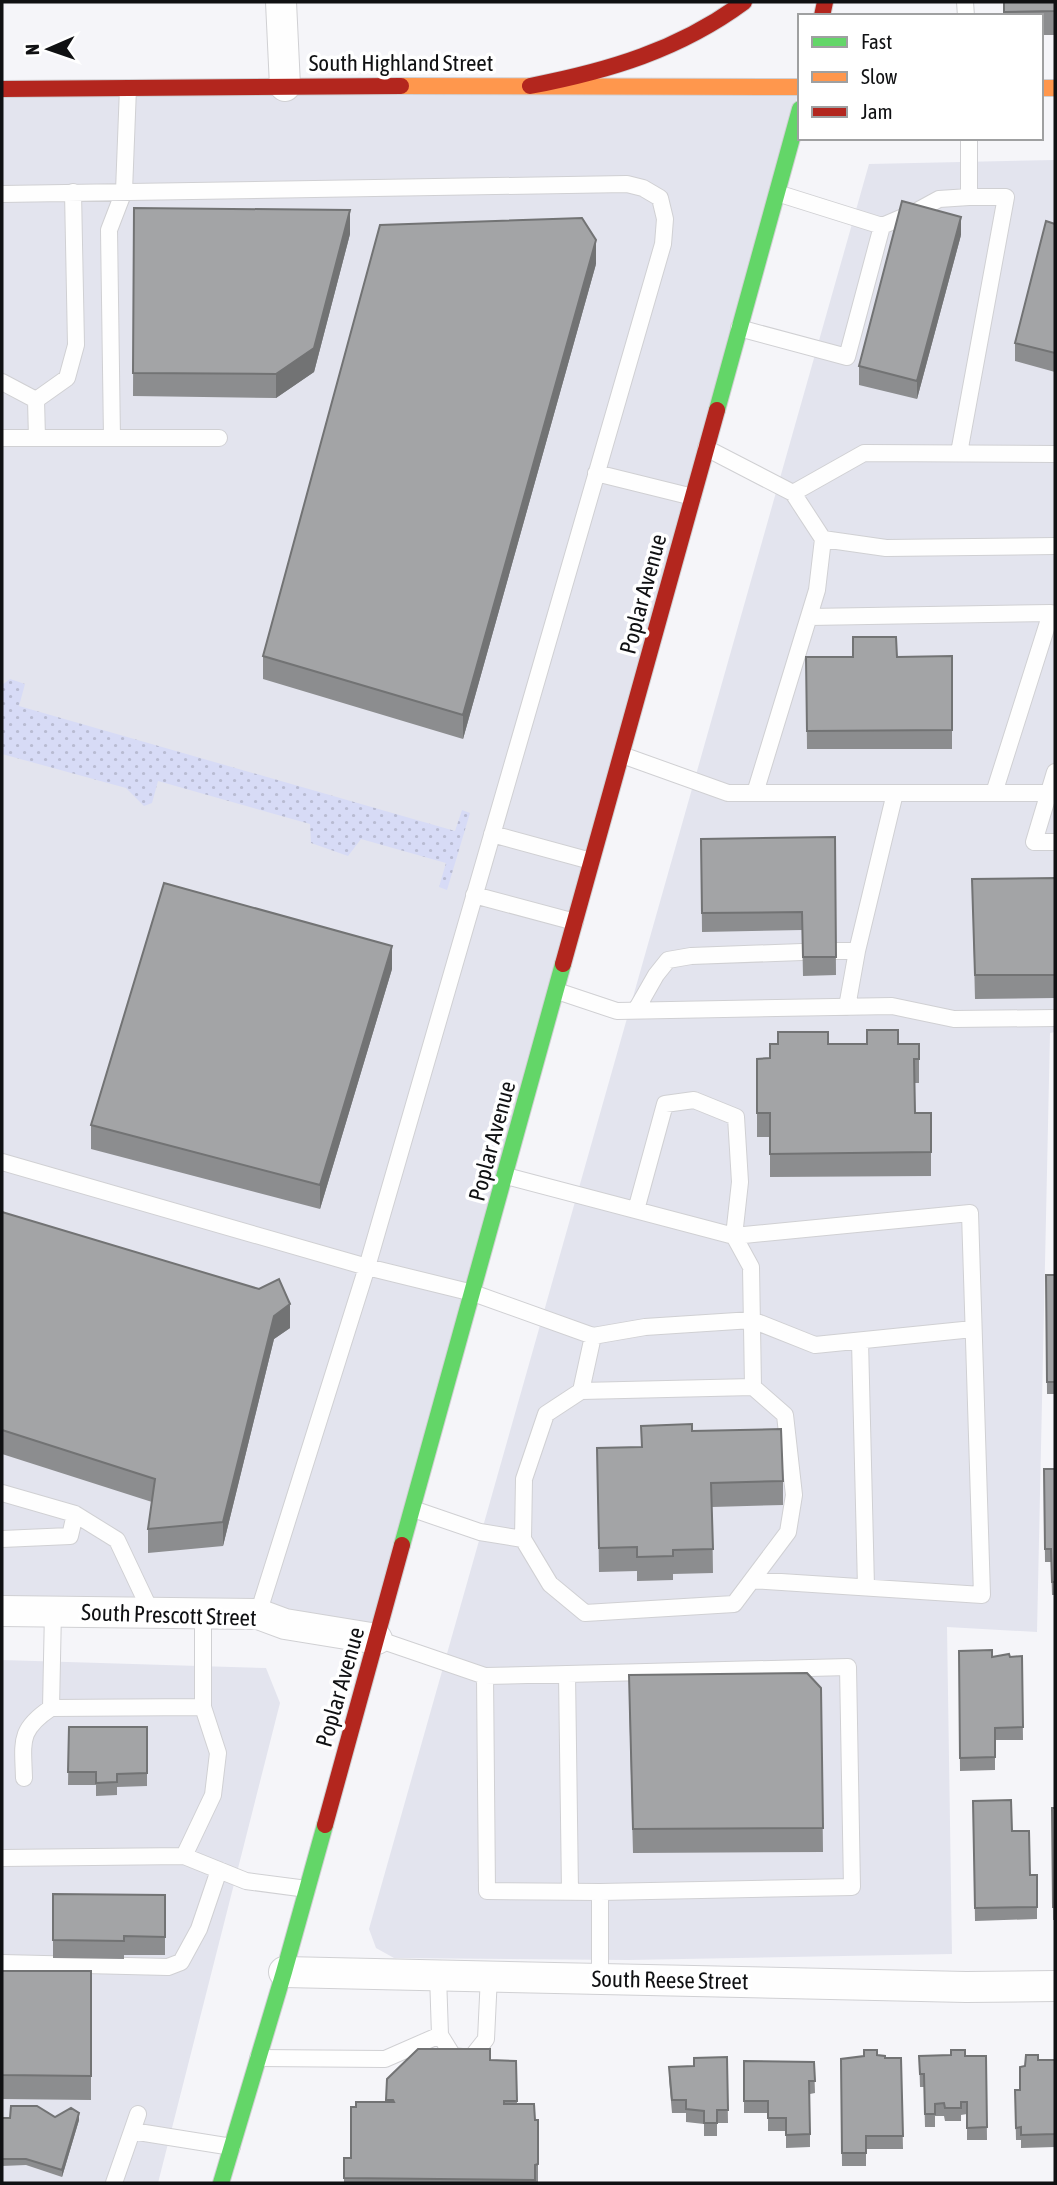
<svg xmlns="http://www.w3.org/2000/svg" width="1057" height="2185" font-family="'Asap Condensed',sans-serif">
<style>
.built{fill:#e3e4ee}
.grass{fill:url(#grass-dots)}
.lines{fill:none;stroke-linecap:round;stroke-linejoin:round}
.lane-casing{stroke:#d0d0d3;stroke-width:18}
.street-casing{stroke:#d0d0d3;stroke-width:32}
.fast-casing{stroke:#d0d0d3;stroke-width:18}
.slow-casing{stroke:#d0d0d3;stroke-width:18}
.jam-casing{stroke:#d0d0d3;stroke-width:18}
.lane{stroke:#fefefe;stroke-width:16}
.street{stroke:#fefefe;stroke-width:30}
.fast{stroke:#63d668;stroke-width:16}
.slow{stroke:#ff974d;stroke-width:16}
.jam{stroke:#b3261e;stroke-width:16}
.wall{fill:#8c8d8f}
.shaded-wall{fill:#727374}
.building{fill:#a3a4a6;stroke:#727374;stroke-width:2}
.labels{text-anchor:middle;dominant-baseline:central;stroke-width:7;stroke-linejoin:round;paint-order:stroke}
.street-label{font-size:23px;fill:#101113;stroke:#fff}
</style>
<defs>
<pattern id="grass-dots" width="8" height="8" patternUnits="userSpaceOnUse" patternTransform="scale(1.75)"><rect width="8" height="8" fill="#d7dbf6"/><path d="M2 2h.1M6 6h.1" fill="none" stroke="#b8bbd2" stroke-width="1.8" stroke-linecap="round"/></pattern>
</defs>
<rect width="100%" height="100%" fill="#f5f5f9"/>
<!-- built -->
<path class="built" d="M800 87 377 1639 285 1624 2 1611V89Z
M1055 160V1032L1050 1033 1037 1632 947 1627 952 1954 628 1960 394 1958 376 1948 369 1929 869 164Z
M2 1660 266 1668 280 1703 158 2183H2Z"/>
<!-- grass -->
<path class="grass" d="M10 679 25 684 19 706 455 831 462 810 470 813 447 890 439 887 446 863 361 839 348 856 311 843 310 824 158 781 152 803 144 806 126 788 2 754V685Z"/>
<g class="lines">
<!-- lane casing -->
<g class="lane-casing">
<path id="lane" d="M965 2 966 16
M2 194 627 184 643 188 660 198 665 219 663 244 367 1267 258 1614
M882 226 917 211 939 199 969 197V138
M739 328 847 357 882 226 777 193
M2 382 36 400 37 438
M36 400 67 378 76 345 73 192
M2 438H112L109 230 124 191 128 88
M112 438H219
M706 448 793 493 823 539 817 590 755 793
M959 453 1006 197H969
M596 473 693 497
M793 493 864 453 1055 454
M823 539 886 548 1055 546
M809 617 1051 613 994 793
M622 755 728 793H1049
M1055 772 1034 842H1055
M492 834 591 861
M474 895 575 922
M836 951H857
M557 991 617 1011 892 1006 954 1019 1055 1018
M847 1007 857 951 895 793
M636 1010 656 975 668 960 691 956 802 952
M2 1162 367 1267 473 1293 593 1336 645 1327 752 1320 815 1345 973 1329
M506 1176 734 1236 970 1213 982 1595 752 1580
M593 1336 581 1391 546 1414 524 1479 523 1539 550 1584 585 1613 734 1604 788 1532 794 1495 785 1415 753 1387 751 1267 734 1236 740 1182 736 1117 694 1100 665 1104 636 1210
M860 1341 866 1587
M581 1391 753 1387
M2 1493 75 1514 117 1540 151 1612
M413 1509 480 1532 523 1539
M2 1539 70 1536 75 1514
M53 1611 51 1708 203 1707V1613
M377 1639 485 1676 848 1667 852 1887 600 1892V1979
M567 1674 570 1891
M485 1676 487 1891 600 1892
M24 1778C23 1742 18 1730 51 1708
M184 1856 213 1795 218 1753 203 1707
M2 1858 184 1856 246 1881 307 1889
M2 1963 168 1967 181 1962 199 1929 219 1870
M438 1975 440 2035 453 2056 471 2058 486 2039 489 1976
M258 2058 385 2059 440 2035
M132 2131 232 2147
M114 2183 138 2114"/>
</g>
<!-- street casing -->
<g class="street-casing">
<path id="street" d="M281 2 285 86
M2 1611 258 1614 285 1624 377 1639
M284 1972 966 1987 1055 1986"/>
</g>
<!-- fast casing -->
<g class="fast-casing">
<path id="fast" d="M717 410 800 109
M402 1545 563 964
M221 2183 284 1972 325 1825"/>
</g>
<!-- slow casing -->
<g class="slow-casing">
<path id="slow" d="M401 86 800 87
M1041 88H1055"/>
</g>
<!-- jam casing -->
<g class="jam-casing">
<path id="jam" d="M822 16 825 2
M530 86C608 71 679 50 744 2
M2 89 401 86
M563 964 717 410
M325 1825 402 1545"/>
</g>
<!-- lane -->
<use href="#lane" class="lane"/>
<!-- street -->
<use href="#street" class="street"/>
<!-- fast -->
<use href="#fast" class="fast"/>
<!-- slow -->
<use href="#slow" class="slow"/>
<!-- jam -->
<use href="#jam" class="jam"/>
</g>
<!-- wall -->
<path class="wall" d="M1004 2H1055V35H1041V16H1004Z
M134 208 350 234 314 372 276 398 133 396Z
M1055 224V372L1015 361V343Z
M961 235 917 399 859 385V366Z
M596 264 463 739 263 679V656Z
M952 656V749H807L806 657Z
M835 837 836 975 803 976 802 930 702 932 701 839Z
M1055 878V998L975 999 972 879Z
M392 969 320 1209 91 1149V1125Z
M828 1044H919V1083H915V1113H931V1176L770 1177V1137H757V1059L770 1058Z
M2 1212 290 1328 274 1339 223 1546 148 1553V1529L152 1502 2 1454Z
M1046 1275H1055V1394H1047Z
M641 1426 692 1431 783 1481V1505L712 1507 713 1573 673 1574V1580L637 1581V1571L599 1572 597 1448 641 1447Z
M1044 1469H1055V1595H1052L1051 1562H1045Z
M959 1651 992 1657 1022 1656 1023 1740H995V1770L960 1771Z
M821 1688 823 1852 633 1853 629 1698Z
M69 1727H147V1786L117 1787V1795L96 1796V1785H68Z
M973 1801 1012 1831 1030 1875H1037V1919L975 1921Z
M1052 1808H1055V1920H1053Z
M53 1894 165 1895V1955H124V1959L53 1958Z
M2 1971H91V2100L2 2099Z
M877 2055 885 2058H901L903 2149H866V2166H842L841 2059Z
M919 2056H986L987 2140H967V2114L961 2115V2121H945L944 2116H935V2127H925L924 2087H920Z
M727 2057 728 2123H717V2136H704V2124L686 2122V2113H672L669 2079V2067L694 2066Z
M490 2060 516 2061 517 2104 535 2120H538V2183H344V2158H351L386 2102 387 2079Z
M1038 2060H1055V2147L1021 2148V2140H1016L1015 2090H1020L1025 2066Z
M744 2061 814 2062 815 2093 810 2094V2147L786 2148V2131H768V2113H744Z
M55 2117 79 2120 62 2177 26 2165 2 2166V2118Z"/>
<!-- shaded-wall -->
<path class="shaded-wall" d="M350 210V234L314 372 276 398V374Z
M961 217V235L917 399V381Z
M596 240V264L463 739V715Z
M392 946V969L320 1209V1185Z
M290 1304V1328L274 1339 223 1546V1522L274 1316Z
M79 2113V2120L62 2177V2170Z"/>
<!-- building -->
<path class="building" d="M1004 2H1055V11L1004 12Z
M902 201 961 217 917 381 859 366Z
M134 208 350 210 314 348 276 374 133 373Z
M582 218 596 240 463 715 263 656 380 225Z
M1046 221 1055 224V353L1015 343Z
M853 637H896L897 657 952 656V730L807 731 806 657H853Z
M835 837 836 957H803L802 912 702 913 701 839Z
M1055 878V975H975L972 879Z
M164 883 392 946 320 1185 91 1125Z
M867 1030H898V1044H919V1059H914L915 1113H931V1152L770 1154V1113H757V1059L770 1058V1044H778V1032H828V1044H867Z
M2 1212 259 1289 279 1279 290 1304 274 1316 223 1522 148 1529 155 1479 2 1430Z
M1046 1275H1055V1382H1047Z
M692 1424V1431L781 1429 783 1481 711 1483 713 1549 673 1550V1556L637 1557V1547L599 1548 597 1448 642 1447 641 1426Z
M1044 1469H1055V1582H1052L1051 1549H1045Z
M992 1650V1657L1009 1654 1010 1657 1022 1656 1023 1727 995 1728V1757L960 1758 959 1651Z
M807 1673 821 1688 823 1828 633 1829 629 1675Z
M69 1727H147V1773L117 1774V1782L96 1783V1772H68Z
M1011 1800 1012 1831H1029L1030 1875H1037V1907L975 1908 973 1801Z
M1052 1808H1055V1907H1053Z
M53 1894 165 1895V1937L124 1936V1941L53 1940Z
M2 1971H91V2076L2 2075Z
M418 2049H490V2060L516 2061 517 2101H504V2104H534L535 2120H538V2164L535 2165V2180L344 2178V2158H351V2107H356V2102H394L393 2100H386L387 2079Z
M864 2050H877V2055L885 2056V2058H901L903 2136H866V2153H842L841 2059 864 2056Z
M951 2050H965V2056H986L987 2127 967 2128V2102H961V2108H945L944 2103 935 2104V2114H925L924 2074H920L919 2056 951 2055Z
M1026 2055H1038V2060H1055V2134L1021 2135V2127L1016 2128 1015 2090H1020V2067L1025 2066Z
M727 2057 728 2110H717V2123H704V2111L686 2109V2100H672L669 2067 694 2066V2058Z
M744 2061 814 2062 815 2081H809L810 2134 786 2135V2118H768V2101H744Z
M11 2106H37L55 2117 71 2108 79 2113 62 2170 26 2159H2V2118H10Z"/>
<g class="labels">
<!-- street labels -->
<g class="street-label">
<text x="401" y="63">South Highland Street</text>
<text transform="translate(643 594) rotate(-75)">Poplar Avenue</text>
<text transform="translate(492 1141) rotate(-75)">Poplar Avenue</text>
<text transform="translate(169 1615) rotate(2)">South Prescott Street</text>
<text transform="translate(340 1687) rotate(-74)">Poplar Avenue</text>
<text transform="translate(670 1980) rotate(1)">South Reese Street</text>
</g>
</g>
<!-- border -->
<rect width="1057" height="2185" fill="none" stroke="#101113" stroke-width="7"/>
<!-- legend -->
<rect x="798" y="14" width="245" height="126" fill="#ffffff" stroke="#9fa0a1" stroke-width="2"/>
<rect x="812" y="37" width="35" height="10" fill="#63d668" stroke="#9fa0a1" stroke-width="2"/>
<text x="861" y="49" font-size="21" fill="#101113">Fast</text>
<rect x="812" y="72" width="35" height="10" fill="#ff974d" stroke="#9fa0a1" stroke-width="2"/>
<text x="861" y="84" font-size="21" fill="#101113">Slow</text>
<rect x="812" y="107" width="35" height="10" fill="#b3261e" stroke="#9fa0a1" stroke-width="2"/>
<text x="861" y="119" font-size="21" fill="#101113">Jam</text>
<!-- north arrow -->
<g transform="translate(49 49) rotate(268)" stroke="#ffffff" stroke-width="5" paint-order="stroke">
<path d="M0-5L12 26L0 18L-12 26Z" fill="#101113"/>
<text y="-10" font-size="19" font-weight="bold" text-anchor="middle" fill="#101113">N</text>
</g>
</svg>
